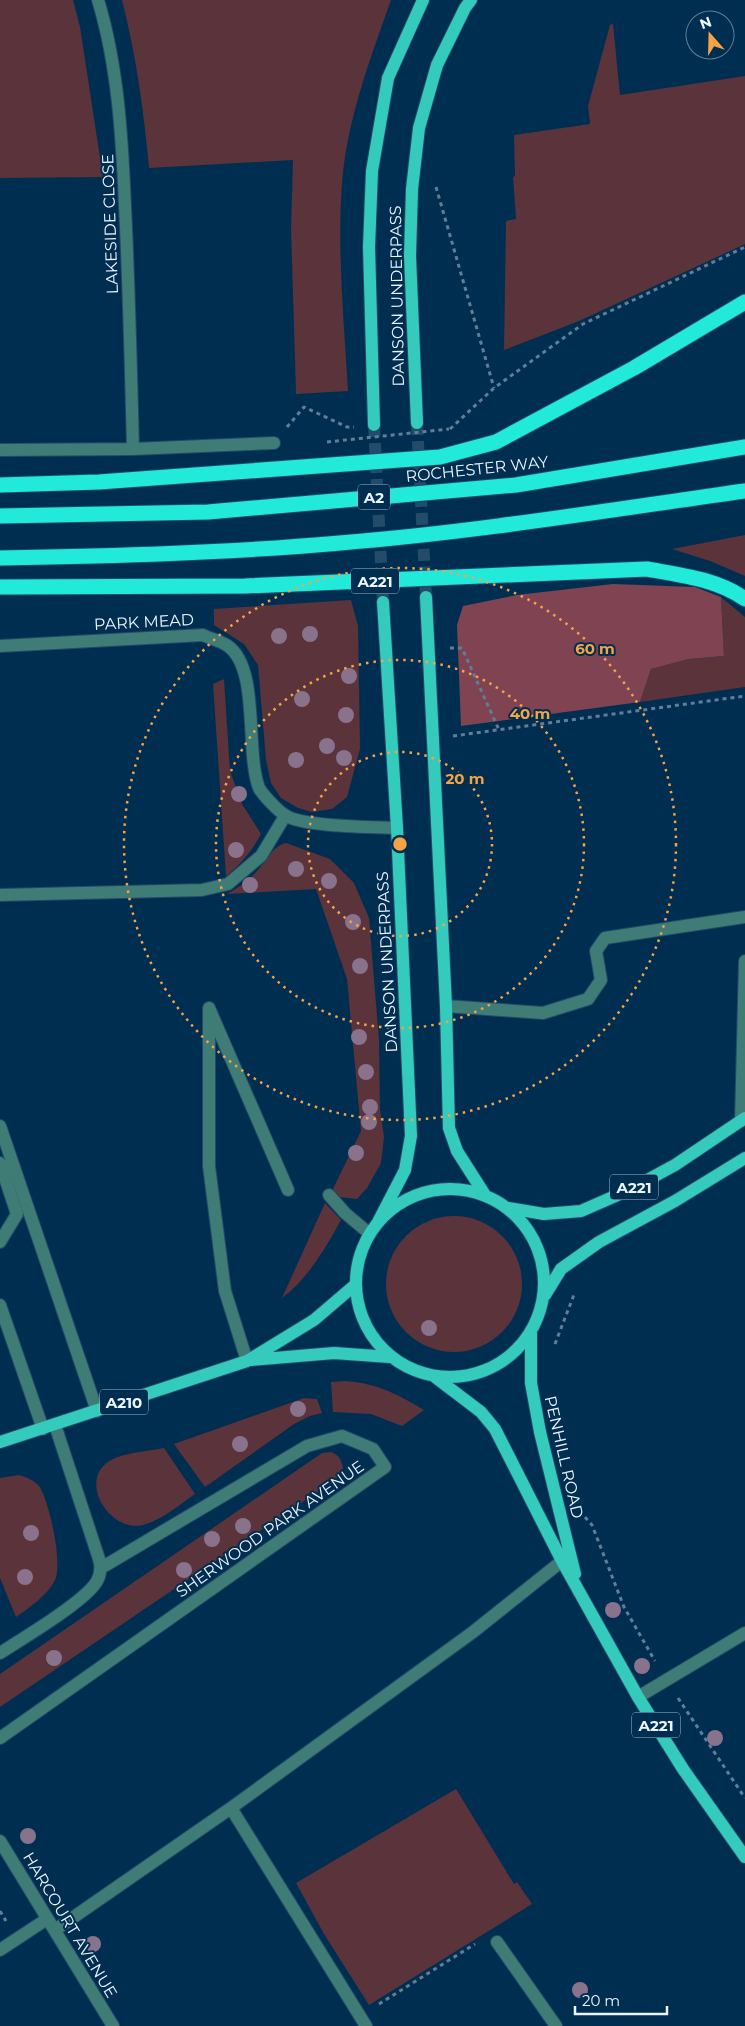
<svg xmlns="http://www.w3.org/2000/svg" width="745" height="2026" font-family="Montserrat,sans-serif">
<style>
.green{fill:#5a333b}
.forest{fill:#804352}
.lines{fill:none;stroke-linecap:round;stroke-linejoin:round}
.major-tunnel{stroke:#234c6b;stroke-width:12;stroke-dasharray:12 6;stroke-linecap:butt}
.minor-casing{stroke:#214a69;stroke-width:14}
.major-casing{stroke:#214a69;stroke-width:14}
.highway-casing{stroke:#214a69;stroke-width:17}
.path{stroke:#5f7e97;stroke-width:3;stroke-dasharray:4 4;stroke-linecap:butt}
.minor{stroke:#3e7c75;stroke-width:12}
.major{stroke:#34cbbd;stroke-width:12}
.highway{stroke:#21eada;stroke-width:15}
.path-bridge{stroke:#5f7e97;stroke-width:3;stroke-dasharray:4 4;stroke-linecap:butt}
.tree{fill:#89738c}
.ring{fill:none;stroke:#f5a346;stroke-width:2.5;stroke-dasharray:2.5 5}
.labels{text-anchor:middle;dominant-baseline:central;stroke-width:4;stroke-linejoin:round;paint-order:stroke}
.shield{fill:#002e51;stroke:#a5b9ca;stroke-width:1}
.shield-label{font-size:15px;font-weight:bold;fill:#ecf5fe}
.street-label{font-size:16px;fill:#ecf5fe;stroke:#002e51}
.centre{fill:#f5a346;stroke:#002e51;stroke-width:2.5}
.ring-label{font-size:15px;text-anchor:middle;font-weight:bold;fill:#f5a346;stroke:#002e51;stroke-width:4;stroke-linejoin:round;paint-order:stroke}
</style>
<rect width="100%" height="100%" fill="#002e51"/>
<!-- green -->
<path class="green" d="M0 0H73L80 27 103 177 0 178Z
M122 0H391C370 59 347 120 342 183 337 252 344 322 348 391L296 394 291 229 293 160 149 168C144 112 136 55 122 0Z
M613 24 620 95 745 76V244L579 321 504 350 506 221 516 219 513 177 515 176 514 135 590 124 588 106 610 25Z
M745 535V576L710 561 672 549Z
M721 597 745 617V687L640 702 651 669 689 659 724 656Z
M351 600 358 626 360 749 347 797 332 809 312 812 298 808 281 798 271 783 266 760 258 665 244 644 214 625V609Z
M224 679 230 771 242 804 261 834C252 851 241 864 226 876L213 684Z
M286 843 330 859 354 883 369 918 379 1040 380 1110 384 1137 381 1163 367 1188 357 1199 339 1197 333 1189 361 1131 347 979 316 889 227 894C238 888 248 881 256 872 266 862 272 846 286 843Z
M325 1203 341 1220C326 1247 308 1279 282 1298Z
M386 1284a68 68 0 1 1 136 0a68 68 0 1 1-136 0Z
M345 1381C377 1383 397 1394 424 1410L402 1426 371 1414 333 1412 331 1382Z
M304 1398 317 1399 322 1413 310 1416 294 1424 205 1487 174 1444Z
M164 1448 195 1494C179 1505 162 1520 143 1525 111 1533 78 1483 108 1462 120 1453 149 1451 164 1448Z
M331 1452C339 1455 341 1459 343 1468L338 1478 0 1707V1674L322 1453Z
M19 1475C26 1477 34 1480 39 1486 49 1500 63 1564 55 1580 47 1596 30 1607 16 1617L0 1578V1478Z
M456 1789 514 1884 517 1882 532 1904 369 2005 324 1934 296 1883Z"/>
<!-- forest -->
<path class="forest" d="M613 584 695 587 721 597 724 656 689 659 651 669 640 702 461 726 457 625 463 606 517 595Z"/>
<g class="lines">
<!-- major-tunnel -->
<path class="major-tunnel" d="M417 423 426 597
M374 425 383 602"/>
<!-- minor casing -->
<g class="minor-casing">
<path id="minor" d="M98 0C118 66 122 137 125 206 129 287 131 368 133 449
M0 450 133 449 274 443
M0 646 203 635C211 639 221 641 228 646 260 669 245 751 259 788 262 794 279 812 285 815 301 827 374 827 397 828
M0 895 202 890 228 884 261 856 285 816
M446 1006 543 1013 588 999 601 980 596 951 605 938 745 917
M741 1121 745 961
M0 1126 97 1411
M0 1163 17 1214 0 1242
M329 1195 345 1213 370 1234
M0 1305 43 1429
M247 1361 225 1291 209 1166V1008L288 1190
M0 1653C22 1639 86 1601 97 1581 101 1574 101 1566 99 1559L55 1425
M638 1697 745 1633
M0 1738 385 1467 373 1449 342 1436 307 1446 101 1568
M231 1808 473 1632 562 1561
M0 1841 113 2026
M55 1930 231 1808 366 2026
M497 1942 556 2026
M0 1950 47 1919"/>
</g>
<!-- major casing -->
<g class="major-casing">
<path id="major" d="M417 423 410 256 412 189 419 128 437 65 465 8 471 0
M374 425 369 247 372 171 388 78 423 0
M426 597 446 1006 449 1128 457 1151 485 1195
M356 1283a94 94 0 1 1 188 0a94 94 0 1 1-188 0Z
M508 1208 544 1214 581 1211 629 1190 675 1165 745 1118
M377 1224 405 1170 411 1136 397 828 383 602
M545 1295 561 1269 599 1242 675 1201 745 1158
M531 1333V1383L540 1432 575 1574
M251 1360 334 1353 390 1357
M435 1377 481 1412 495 1429 562 1561 638 1697 683 1769 745 1857
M0 1442 247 1361 314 1320 355 1285"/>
</g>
<!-- highway casing -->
<g class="highway-casing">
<path id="highway" d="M0 485 99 482 440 457 496 442 634 368 745 302
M0 516 208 512 516 485 745 447
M0 558C113 556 227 553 340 543 476 532 610 510 745 491
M0 587 245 586 647 569C680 575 717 579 745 599"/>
</g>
<!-- path -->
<path class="path" d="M436 187 494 388
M287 427 304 407 347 427H354
M450 429 494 388 583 324 745 247
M450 648H462L499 730
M453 736 745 696
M555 1344 575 1292
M585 1517 592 1525 624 1607 655 1661
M678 1698 745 1798
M0 1911 6 1921
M379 2004 475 1944"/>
<!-- minor -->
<use href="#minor" class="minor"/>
<!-- major -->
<use href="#major" class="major"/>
<!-- highway -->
<use href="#highway" class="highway"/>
<!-- path-bridge -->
<path class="path-bridge" d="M327 442 449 429"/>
</g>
<!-- trees -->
<g class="tree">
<circle cx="310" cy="634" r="8"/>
<circle cx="279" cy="636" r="8"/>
<circle cx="349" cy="676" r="8"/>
<circle cx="302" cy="699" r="8"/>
<circle cx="346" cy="715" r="8"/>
<circle cx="327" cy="746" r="8"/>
<circle cx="344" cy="758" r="8"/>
<circle cx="296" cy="760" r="8"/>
<circle cx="239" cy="794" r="8"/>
<circle cx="236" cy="850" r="8"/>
<circle cx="296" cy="869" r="8"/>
<circle cx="329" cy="881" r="8"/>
<circle cx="250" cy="885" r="8"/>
<circle cx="353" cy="922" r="8"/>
<circle cx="360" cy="966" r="8"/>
<circle cx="359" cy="1037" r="8"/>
<circle cx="366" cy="1072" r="8"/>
<circle cx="370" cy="1107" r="8"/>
<circle cx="369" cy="1122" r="8"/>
<circle cx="356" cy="1153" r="8"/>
<circle cx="429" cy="1328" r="8"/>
<circle cx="298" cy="1409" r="8"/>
<circle cx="240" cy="1444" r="8"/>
<circle cx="243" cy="1526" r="8"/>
<circle cx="31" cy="1533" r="8"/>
<circle cx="212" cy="1539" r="8"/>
<circle cx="184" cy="1570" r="8"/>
<circle cx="25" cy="1577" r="8"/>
<circle cx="613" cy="1610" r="8"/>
<circle cx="54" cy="1658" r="8"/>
<circle cx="642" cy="1666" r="8"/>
<circle cx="715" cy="1738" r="8"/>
<circle cx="28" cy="1836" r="8"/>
<circle cx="93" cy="1944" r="8"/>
<circle cx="580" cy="1990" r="8"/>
</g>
<!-- distance rings -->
<g class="ring">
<circle cx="400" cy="844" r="92"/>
<circle cx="400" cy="844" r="184"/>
<circle cx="400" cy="844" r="276"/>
</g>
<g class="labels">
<!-- shield labels -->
<g class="shield">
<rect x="358" y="484.5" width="32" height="25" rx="4"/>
<rect x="351" y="568.5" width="48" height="25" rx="4"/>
<rect x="610" y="1174.5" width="48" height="25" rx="4"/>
<rect x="100" y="1389.5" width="48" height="25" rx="4"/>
<rect x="632" y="1712.5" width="48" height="25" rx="4"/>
</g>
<g class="shield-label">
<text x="374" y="497">A2</text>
<text x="375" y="581">A221</text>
<text x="634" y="1187">A221</text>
<text x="124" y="1402">A210</text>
<text x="656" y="1725">A221</text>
</g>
<!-- street labels -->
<g class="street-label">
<text transform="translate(110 224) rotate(-92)">LAKESIDE CLOSE</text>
<text transform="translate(397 296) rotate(-91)">DANSON UNDERPASS</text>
<text transform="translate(477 469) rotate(-6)">ROCHESTER WAY</text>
<text transform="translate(144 622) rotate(-3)">PARK MEAD</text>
<text transform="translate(387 962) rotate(-93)">DANSON UNDERPASS</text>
<text transform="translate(564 1457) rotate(77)">PENHILL ROAD</text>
<text transform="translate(270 1529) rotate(-35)">SHERWOOD PARK AVENUE</text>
<text transform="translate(70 1925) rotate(59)">HARCOURT AVENUE</text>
</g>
</g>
<circle cx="400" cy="844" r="8" class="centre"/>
<g class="ring-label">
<text x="595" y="654">60 m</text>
<text x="530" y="719">40 m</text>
<text x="465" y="784">20 m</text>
</g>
<!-- north arrow -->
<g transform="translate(710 35) rotate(340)"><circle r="24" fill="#002e51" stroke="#5e7e96"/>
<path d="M0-4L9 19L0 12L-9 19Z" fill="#f5a346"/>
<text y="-8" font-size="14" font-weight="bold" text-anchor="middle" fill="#ecf5fe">N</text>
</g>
<!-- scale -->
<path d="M575 2006v8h92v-8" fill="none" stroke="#ecf5fe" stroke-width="2.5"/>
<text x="582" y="2006" font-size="15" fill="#ecf5fe" stroke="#002e51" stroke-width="4" paint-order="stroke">20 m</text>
</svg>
